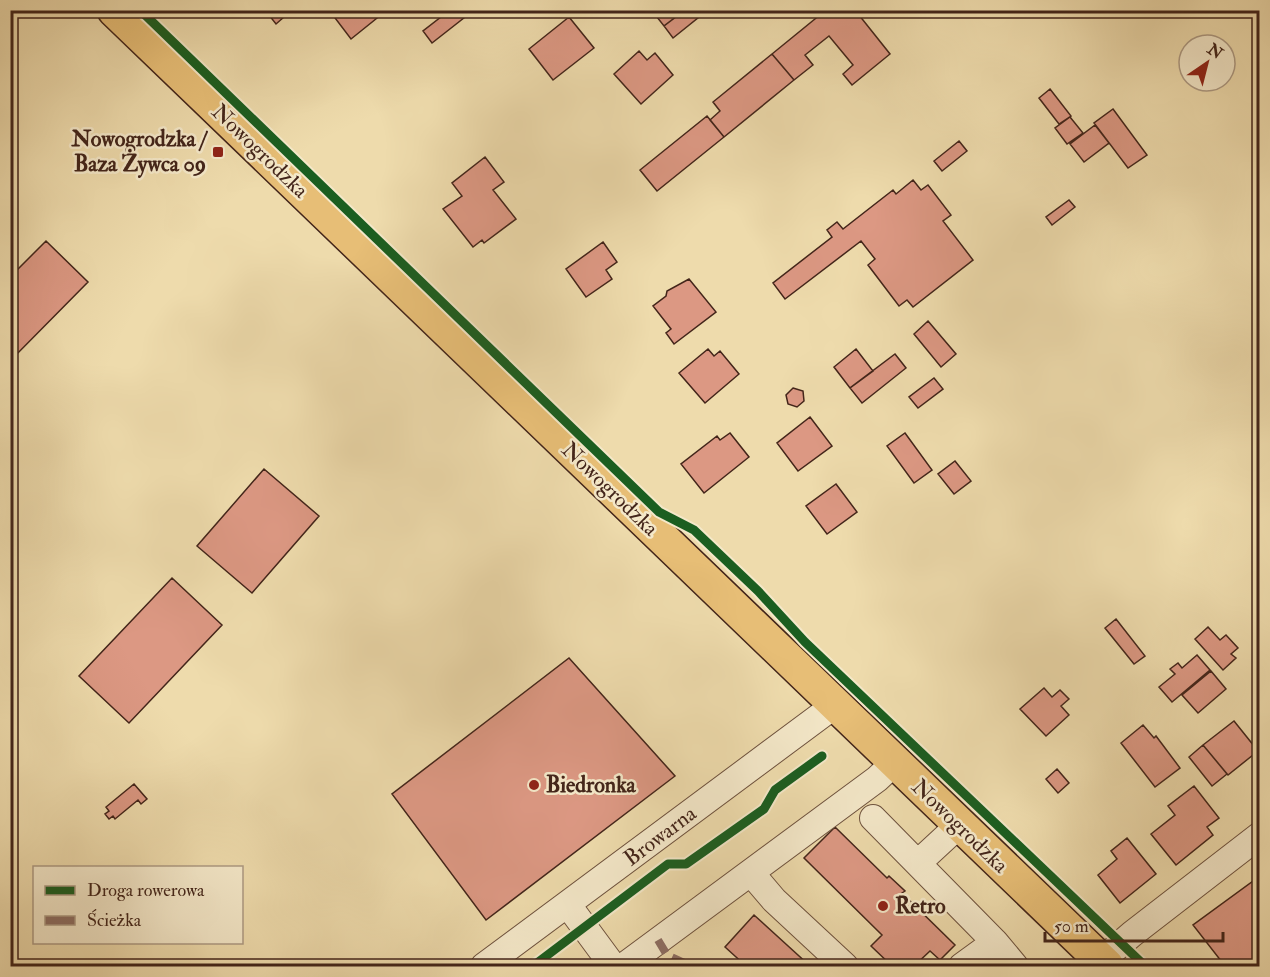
<svg xmlns="http://www.w3.org/2000/svg" width="1270" height="977" font-family="'IM FELL Double Pica',serif">
<style>
.building{fill:#dc9883;stroke:#43251a;stroke-width:1.5}
.lines{fill:none;stroke-linecap:round;stroke-linejoin:round}
.minor-casing{stroke:#6e523e;stroke-width:28}
.major-casing{stroke:#43251a;stroke-width:36}
.minor{stroke:#f4e8c9;stroke-width:26}
.major{stroke:#e7be76;stroke-width:33}
.quiet{stroke:#8d6e63;stroke-width:8;stroke-dasharray:15 8;stroke-linecap:butt}
.cycleway-casing{stroke:#f4e8c9;stroke-width:13}
.cycleway{stroke:#1b5e20;stroke-width:9}
.poi-dot{fill:#8f2418;stroke:#f4e8c9;stroke-width:2}
.labels{text-anchor:middle;dominant-baseline:central;stroke-width:5;stroke-linejoin:round;paint-order:stroke}
.poi-label{font-size:22px;font-weight:bold;fill:#43251a;stroke:#f4e8c9;text-anchor:start}
.street-label{font-size:22px;fill:#43251a;stroke:#f4e8c9}
</style>
<rect width="100%" height="100%" fill="#eedbac"/>
<filter id="stains"><feTurbulence type="fractalNoise" baseFrequency=".00333" numOctaves="4"/><feColorMatrix values="0 0 0 0 .2 0 0 0 0 .09 0 0 0 0 .02 0 0 0 .5 -.17"/></filter>
<radialGradient id="worn" r=".72"><stop offset=".6" stop-color="#630" stop-opacity="0"/><stop offset="1" stop-color="#630" stop-opacity=".3"/></radialGradient>
<!-- building -->
<path class="building" d="M265 10H292L276 24Z
M329 10H387L351 39Z
M450 10H474L432 43 423 31Z
M656 10H685L664 26 653 12Z
M685 10H702L704 13 673 38 664 26Z
M826 10H855L890 54 852 85 843 74 853 65 829 36 805 55 813 65 794 80 772 54Z
M569 17 594 48 553 80 529 49Z
M639 51 647 60 655 53 673 75 641 104 614 74Z
M772 54 794 80 724 137 710 120 720 111 713 102Z
M1050 89 1071 116 1059 124 1039 98Z
M1113 109 1147 155 1128 168 1094 123Z
M707 116 724 137 657 191 640 170Z
M1070 117 1083 133 1067 144 1055 128Z
M1095 125 1109 143 1084 162 1070 144Z
M959 141 967 151 942 171 934 161Z
M485 157 504 182 493 190 516 219 484 243 482 240 473 247 443 209 462 196 452 183Z
M913 180 921 190 928 185 951 215 943 221 973 260 913 307 907 300 899 306 868 265 875 259 861 241 785 299 773 283 832 237 827 230 837 222 843 229 893 190 896 194Z
M1069 200 1075 207 1052 225 1046 217Z
M46 241 88 282 10 361V277Z
M603 242 617 262 606 270 612 279 586 297 566 269Z
M689 279 716 312 674 344 666 333 671 329 653 306 666 296 667 291Z
M928 321 956 354 941 367 914 334Z
M708 349 714 356 720 351 739 374 705 403 679 373Z
M856 349 873 371 850 388 834 367Z
M895 354 906 368 862 403 850 388Z
M934 378 943 389 918 408 909 397Z
M793 388 803 391 804 401 797 407 788 404 786 395Z
M810 417 832 446 798 471 777 443Z
M730 433 749 457 704 493 681 464 717 436 720 440Z
M905 433 932 470 914 483 887 446Z
M955 461 971 481 954 494 938 474Z
M264 469 319 516 252 593 197 546Z
M836 484 857 512 827 534 806 506Z
M172 578 222 625 129 723 79 676Z
M1116 619 1145 656 1134 664 1105 628Z
M1208 627 1220 640 1226 635 1238 648 1231 654 1236 658 1223 670 1195 639Z
M1197 655 1210 670 1172 702 1159 687 1175 674 1170 669 1178 663 1182 668Z
M569 658 675 776 486 920 392 794Z
M1211 671 1226 689 1198 713 1182 695Z
M1044 688 1052 697 1060 690 1069 699 1061 706 1069 715 1046 736 1020 709Z
M1234 721 1258 751 1228 775 1203 745Z
M1143 725 1154 738 1156 736 1180 768 1155 787 1121 743Z
M1203 745 1227 774 1212 786 1189 757Z
M1057 769 1069 783 1058 793 1046 779Z
M134 784 147 799 141 804 138 800 115 819 113 816 109 819 105 814 109 811 106 807Z
M1194 786 1219 818 1207 827 1213 835 1176 865 1151 834 1175 815 1168 806Z
M835 827 887 878 889 876 905 891 902 893 955 945 940 960 930 951 914 966H892L871 946 882 935 804 858Z
M1127 838 1156 874 1120 903 1098 875 1117 859 1111 851Z
M1260 876V966H1225L1193 925Z
M754 915 810 966H746L725 947Z"/>
<g class="lines">
<!-- minor casing -->
<g class="minor-casing">
<path id="minor" d="M873 818 995 942 962 966
M919 862 959 825
M751 873 774 900 845 966
M568 905 613 966
M995 942 1015 966
M484 966 835 705
M624 966 877 779 894 763
M1095 966 1132 934 1260 835"/>
</g>
<!-- major casing -->
<g class="major-casing">
<path id="major" d="M114 10 1107 966"/>
</g>
<!-- minor -->
<use href="#minor" class="minor"/>
<!-- major -->
<use href="#major" class="major"/>
<!-- quiet -->
<path class="quiet" d="M658 940 667 955 691 966"/>
<!-- cycleway casing -->
<g class="cycleway-casing">
<path id="cycleway" d="M140 10 659 512 694 530 758 591 805 642 1145 966
M533 966 668 864H686L764 809 775 790 822 756"/>
</g>
<!-- cycleway -->
<use href="#cycleway" class="cycleway"/>
</g>
<!-- markers -->
<g class="poi-dot">
<rect x="212" y="146" width="12" height="12" rx="3"/>
<circle cx="534" cy="785" r="6"/>
<circle cx="883" cy="906" r="6"/>
</g>
<g class="labels">
<!-- poi labels -->
<g class="poi-label">
<text x="206" y="139" text-anchor="end">Nowogrodzka /<tspan x="206" dy="25">Baza Żywca 09</tspan></text>
<text x="546" y="785">Biedronka</text>
<text x="895" y="906">Retro</text>
</g>
<!-- street labels -->
<g class="street-label">
<text transform="translate(260 151) rotate(44)">Nowogrodzka</text>
<text transform="translate(610 489) rotate(44)">Nowogrodzka</text>
<text transform="translate(960 826) rotate(44)">Nowogrodzka</text>
<text transform="translate(660 836) rotate(-37)">Browarna</text>
</g>
</g>
<!-- margin -->
<rect width="1270" height="977" fill="none" stroke="#eedbac" stroke-width="36"/>
<rect x="12" y="12" width="1246" height="953" fill="none" stroke="#43251a" stroke-width="3"/>
<rect x="18" y="18" width="1234" height="941" fill="none" stroke="#43251a" stroke-width="1.5"/>
<!-- legend -->
<rect x="33" y="866" width="210" height="78" fill="#f4e8c9" stroke="#ad9a83" stroke-width="1.5"/>
<rect x="45" y="886" width="30" height="9" fill="#1b5e20" stroke="#ad9a83" stroke-width="1.5"/>
<text x="87" y="896" font-size="18" fill="#43251a">Droga rowerowa</text>
<rect x="45" y="916" width="30" height="9" fill="#8d6e63" stroke="#ad9a83" stroke-width="1.5"/>
<text x="87" y="926" font-size="18" fill="#43251a">Ścieżka</text>
<!-- north arrow -->
<g transform="translate(1207 63) rotate(35)"><circle r="28" fill="#f4e8c9" stroke="#ad9a83" stroke-width="1.5"/>
<path d="M0-4.5L10 22L0 15L-10 22Z" fill="#8f2418"/>
<text y="-9" font-size="16" font-weight="bold" text-anchor="middle" fill="#43251a">N</text>
</g>
<!-- scale -->
<path d="M1045 932v9h178v-9" fill="none" stroke="#43251a" stroke-width="3"/>
<text x="1054" y="932" font-size="18" fill="#43251a" stroke="#f4e8c9" stroke-width="4.5" paint-order="stroke">50 m</text>
<rect width="100%" height="100%" filter="url(#stains)"/>
<rect width="100%" height="100%" fill="url(#worn)"/>
</svg>
